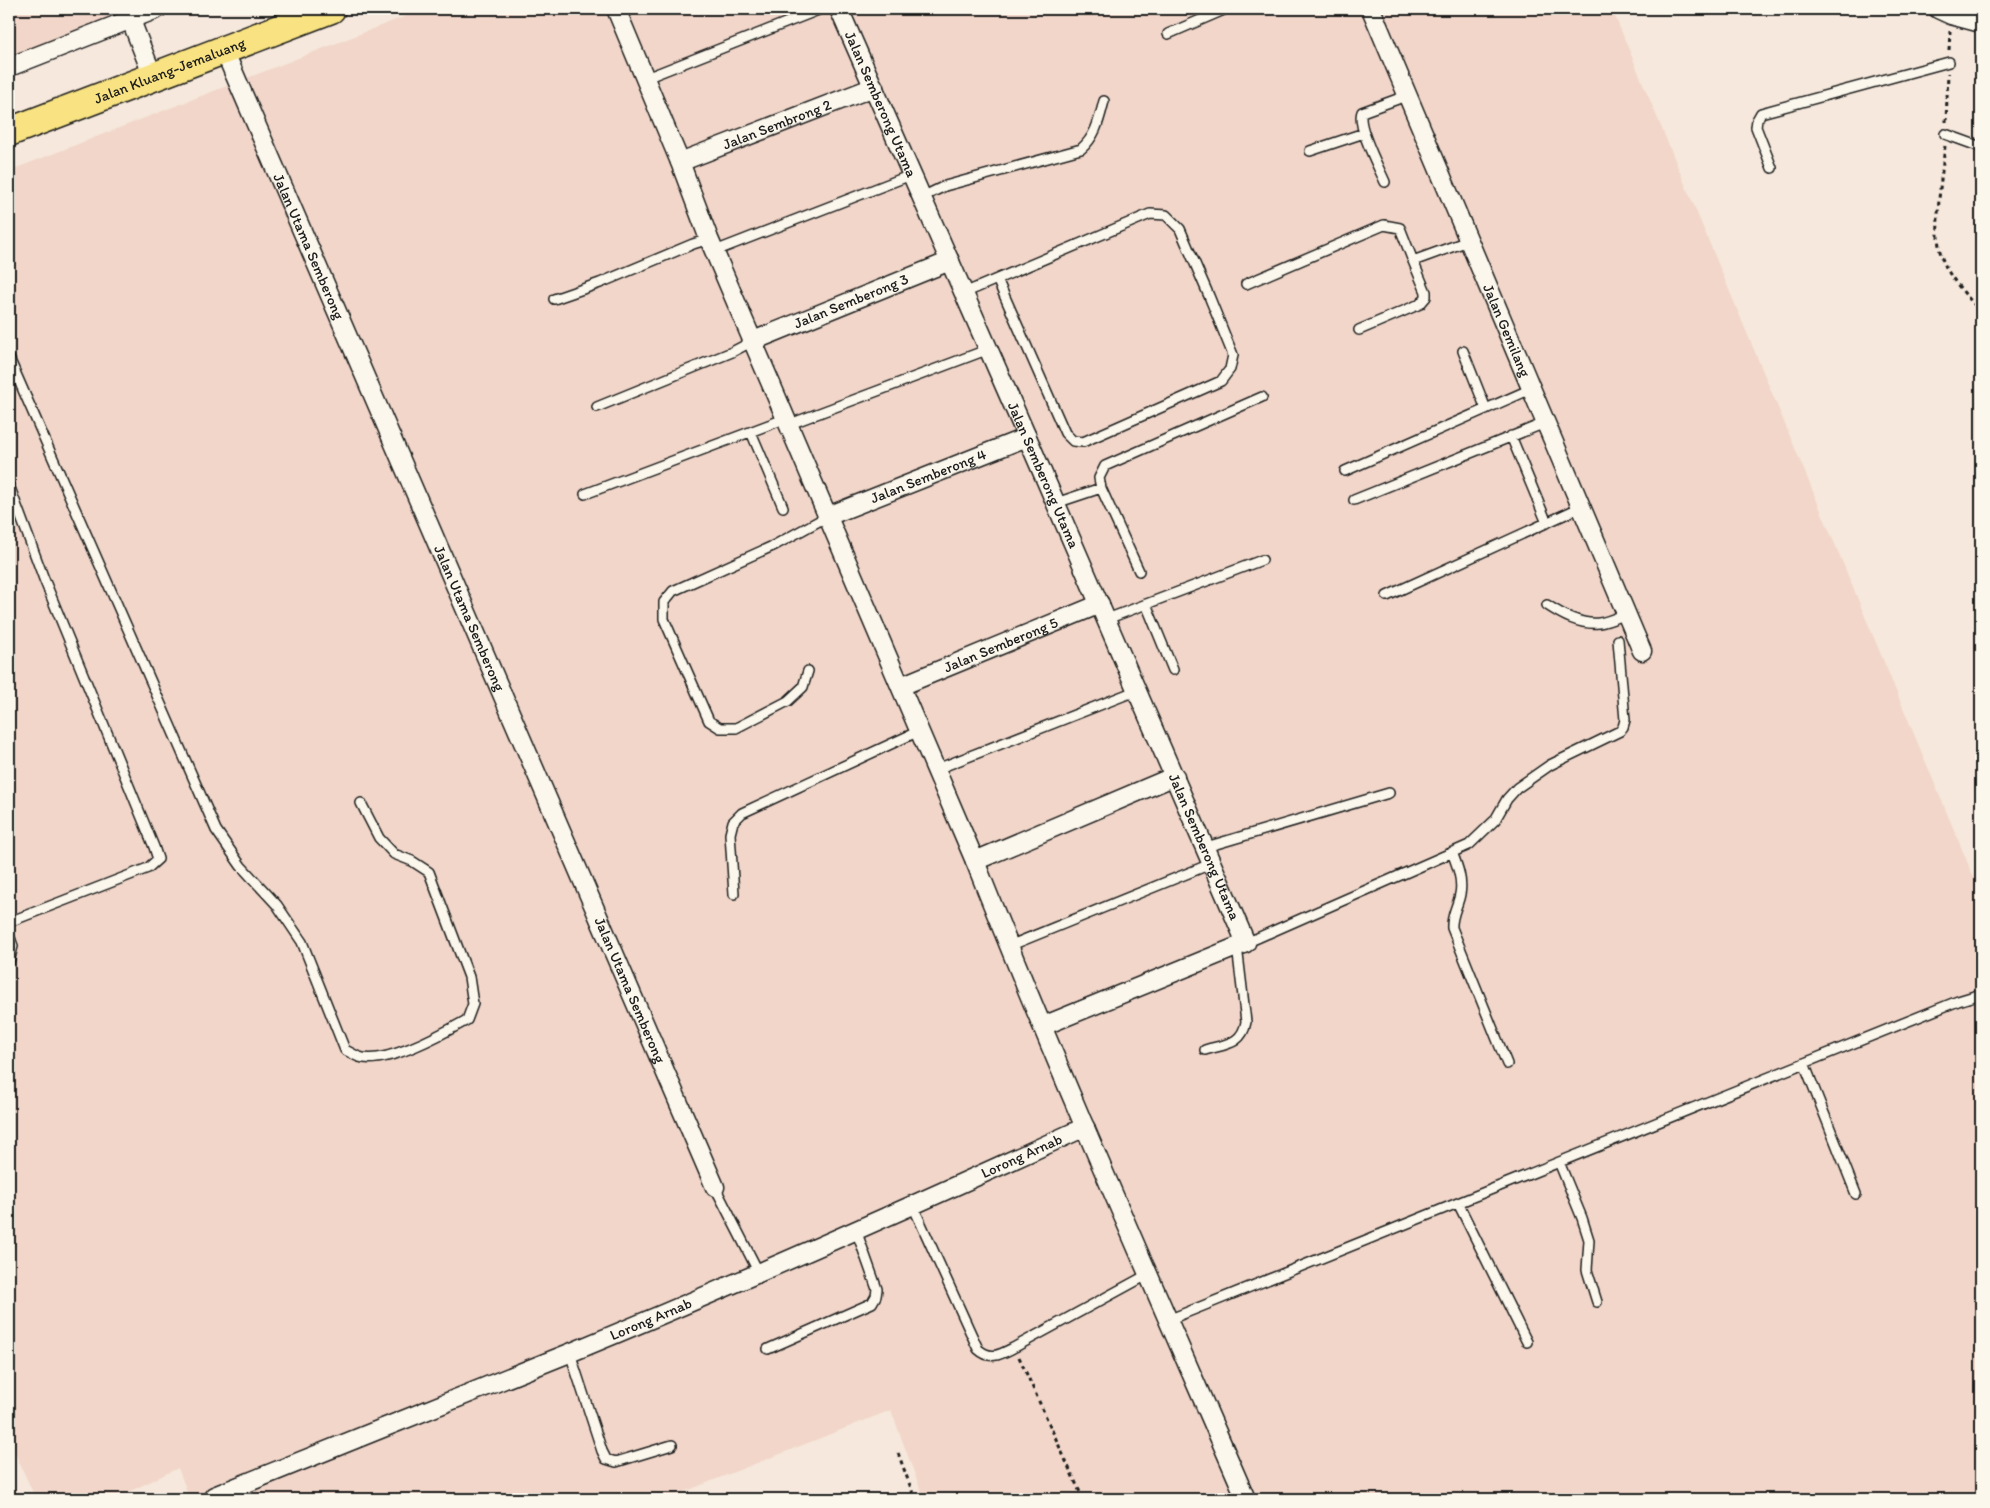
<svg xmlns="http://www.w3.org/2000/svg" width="1990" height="1508" font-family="Itim,sans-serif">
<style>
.built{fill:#f1d6c9}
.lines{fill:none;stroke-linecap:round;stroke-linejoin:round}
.service-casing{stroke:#1c1c1c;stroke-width:12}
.minor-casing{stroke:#1c1c1c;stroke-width:21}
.trunk-casing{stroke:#1c1c1c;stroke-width:31}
.path{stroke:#1c1c1c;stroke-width:3;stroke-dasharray:4 4;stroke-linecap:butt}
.service{stroke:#fbf7ec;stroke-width:9}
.minor{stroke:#fbf7ec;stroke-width:18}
.trunk{stroke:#f8e281;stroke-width:28}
.labels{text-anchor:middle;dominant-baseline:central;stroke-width:4.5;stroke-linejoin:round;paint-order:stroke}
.street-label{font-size:15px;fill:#1c1c1c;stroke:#fbf7ec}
</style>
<rect width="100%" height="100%" fill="#f6e8dc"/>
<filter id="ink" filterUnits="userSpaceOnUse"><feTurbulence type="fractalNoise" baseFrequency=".02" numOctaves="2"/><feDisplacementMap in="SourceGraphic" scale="10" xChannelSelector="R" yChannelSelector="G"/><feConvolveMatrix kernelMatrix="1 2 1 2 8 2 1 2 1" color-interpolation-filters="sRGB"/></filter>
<g filter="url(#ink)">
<!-- built -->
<path class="built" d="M9 9H133L9 72Z
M424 9H1612L1981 895V1499H924L891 1410 666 1499H190L178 1468 114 1499H36L9 1440V171Z"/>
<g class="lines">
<!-- service casing -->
<g class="service-casing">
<path id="service" d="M1168 34 1226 9
M646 78 821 9
M1945 134 1981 147
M1310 151 1364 133
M1772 168 1756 127 1757 120 1761 113 1949 62
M1385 182C1379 168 1356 125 1362 112L1406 96
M922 197 945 186 1081 149C1096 136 1099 120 1104 101
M715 251 911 175
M1246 284 1384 225 1400 228 1413 261 1468 241
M964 293 1150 214 1166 215 1180 229 1209 296 1233 355 1230 369 1221 381 1083 442 1073 441 1065 433 997 279
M554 299 600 283 693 244 709 239
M1359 330 1420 304 1426 297V292L1413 261
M1463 351 1486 409
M9 358 216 830 241 866 277 905 302 942 345 1050C350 1052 354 1055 359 1057 385 1066 444 1033 467 1020L473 1004 469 977 429 872 412 861 394 854 379 838 361 803
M597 407 732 352 753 341
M790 424 989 349
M751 432 783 507
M1511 436 1547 523
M1345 471 1531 389
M9 485 44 579 154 847 158 859 148 868 9 922
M1101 488 1099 478 1105 466 1262 397
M585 494 787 418
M1354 500 1545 423
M1056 503 1101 488 1139 571
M1387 596 1581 507
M1146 604 1173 670
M1547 605C1562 615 1580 625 1599 623 1608 622 1618 617 1626 614
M1107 619 1262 560
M808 671 803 687 788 701 736 728H720L709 721 664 619V602L673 591 775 545 828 516
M937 769 1138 690
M1206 847 1389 793
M1452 852C1457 865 1463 880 1460 894 1458 906 1451 915 1452 928L1507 1064
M734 894 730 834 733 822 742 813 919 731
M9 935 13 946 9 962
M1246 943 1469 845 1495 820 1507 799 1517 788 1550 765 1620 731 1623 727 1625 720 1618 640
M1009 946 1213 863
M1205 1050C1225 1044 1242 1045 1246 1022L1237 946
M1804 1063 1856 1194
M1559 1162 1582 1218 1589 1240 1587 1270 1597 1302
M715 1187 759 1273
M1458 1203 1527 1342
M913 1206 978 1349C991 1361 1001 1354 1015 1347L1147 1275
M1168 1320 1958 1001 1981 994
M768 1349 872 1303 876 1296 877 1289 856 1230
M570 1353 602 1451 606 1459 616 1462 672 1445"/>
</g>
<!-- minor casing -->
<g class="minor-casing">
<g id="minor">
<path d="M616 9 680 162 709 239 975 861C1060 1076 1154 1287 1246 1499"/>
<path id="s1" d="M839 9 1027 437 1246 943 1043 1026"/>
<path id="s2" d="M1371 9 1642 651"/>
<path d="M1938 9 1951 15 1981 23"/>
<path d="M127 10 153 77"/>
<path id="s3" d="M224 50 715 1187"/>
<path d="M9 67 157 9"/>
<path id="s4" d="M680 162 874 87"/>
<path id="s5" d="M753 341 950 261"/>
<path id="s6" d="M828 516 1027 437"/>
<path id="s7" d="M901 686 1100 604"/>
<path d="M975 861 1175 776"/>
<path id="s8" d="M212 1499 214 1496C333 1447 453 1401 572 1352 744 1281 915 1205 1085 1127"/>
</g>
</g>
<!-- trunk casing -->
<g class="trunk-casing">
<g id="trunk">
<path id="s9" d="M9 132 331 9"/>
</g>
</g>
<!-- path -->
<path class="path" d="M1949 50 1950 31
M1946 122 1948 73
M1945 146C1942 174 1933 229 1941 255 1947 276 1967 296 1981 312
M1019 1357 1083 1499
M898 1453 915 1499"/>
<!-- service -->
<use href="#service" class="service"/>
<!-- minor -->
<use href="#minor" class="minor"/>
<!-- trunk -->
<use href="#trunk" class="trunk"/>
</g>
</g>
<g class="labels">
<!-- street labels -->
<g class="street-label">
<text stroke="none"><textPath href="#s9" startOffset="172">Jalan Kluang-Jemaluang</textPath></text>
<text stroke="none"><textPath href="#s1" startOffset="104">Jalan Semberong Utama</textPath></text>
<text stroke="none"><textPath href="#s4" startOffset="104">Jalan Sembrong 2</textPath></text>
<text stroke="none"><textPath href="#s3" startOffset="214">Jalan Utama Semberong</textPath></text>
<text stroke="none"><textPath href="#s5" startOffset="106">Jalan Semberong 3</textPath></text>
<text stroke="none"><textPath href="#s2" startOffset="349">Jalan Gemilang</textPath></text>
<text stroke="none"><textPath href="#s1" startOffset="509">Jalan Semberong Utama</textPath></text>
<text stroke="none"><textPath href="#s6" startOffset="108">Jalan Semberong 4</textPath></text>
<text stroke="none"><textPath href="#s3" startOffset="619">Jalan Utama Semberong</textPath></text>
<text stroke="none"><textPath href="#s7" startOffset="108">Jalan Semberong 5</textPath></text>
<text stroke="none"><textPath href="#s1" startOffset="914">Jalan Semberong Utama</textPath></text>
<text stroke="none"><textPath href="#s3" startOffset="1024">Jalan Utama Semberong</textPath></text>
<text stroke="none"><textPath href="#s8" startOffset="880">Lorong Arnab</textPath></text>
<text stroke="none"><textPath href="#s8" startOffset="475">Lorong Arnab</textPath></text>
</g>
</g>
<!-- margin -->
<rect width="1990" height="1508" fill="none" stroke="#fbf7ec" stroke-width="30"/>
<rect x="15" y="15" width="1960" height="1478" fill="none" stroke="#1c1c1c" stroke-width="2" filter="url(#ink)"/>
</svg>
